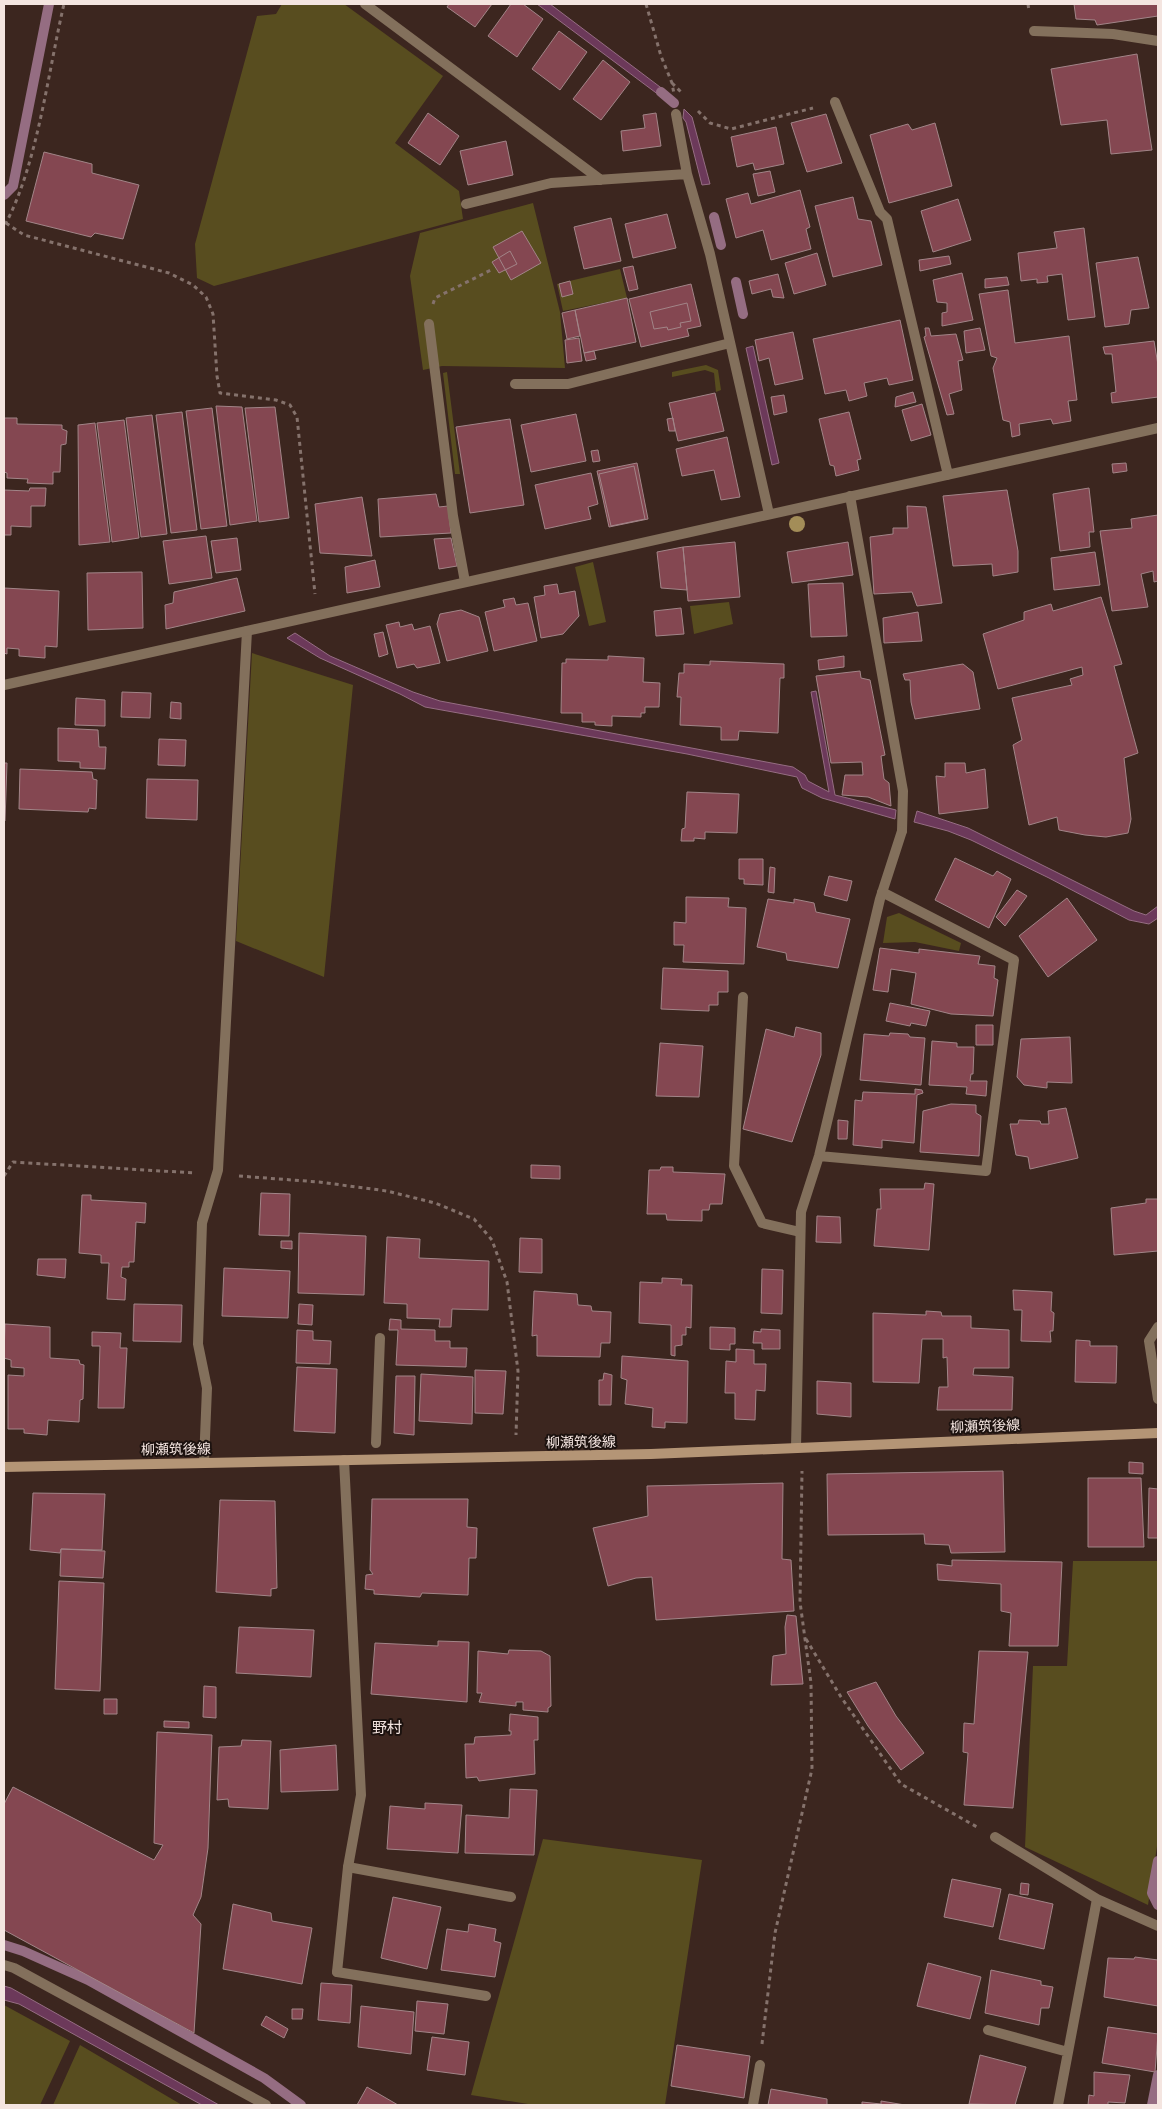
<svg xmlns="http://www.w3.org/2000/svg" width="1162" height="2109" font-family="'Archivo Narrow','Noto Sans JP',sans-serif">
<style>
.green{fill:#584d1f}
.water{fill:#6c395a;stroke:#956d82}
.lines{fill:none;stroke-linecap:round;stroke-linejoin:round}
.stream{stroke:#956d82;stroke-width:10}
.building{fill:#844751;stroke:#a28588}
.path{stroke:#85726c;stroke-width:3;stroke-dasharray:4 4;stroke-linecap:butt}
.lane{stroke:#83705c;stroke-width:10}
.street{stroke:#83705c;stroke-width:10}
.secondary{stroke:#b49576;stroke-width:10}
.tree{fill:#a38d58}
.labels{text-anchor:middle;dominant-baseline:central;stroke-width:4;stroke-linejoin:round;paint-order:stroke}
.street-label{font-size:14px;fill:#f4e5e0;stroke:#1c120f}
.neighbourhood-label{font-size:15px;fill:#f4e5e0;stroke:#1c120f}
</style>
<rect width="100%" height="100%" fill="#3c261f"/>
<!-- green -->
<path class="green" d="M282 4H344L443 76 395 143 459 191 463 219 214 286 197 278 195 244 257 16 276 14Z
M533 203 560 312 565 368 442 366 423 370 410 276 420 233Z
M620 269 627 298 563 311 557 284Z
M706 365 718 370 721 390 716 392 714 373 705 370 672 377V372Z
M447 372 460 474H455L443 373Z
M593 562 606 622 589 626 575 567Z
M729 602 733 624 694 634 690 606Z
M252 653 353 685 324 977 236 941Z
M899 913 961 943 959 951 915 942 883 943 887 917Z
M1073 1561H1158V1840L1148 1905 1025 1847 1033 1666H1067Z
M543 1839 702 1860 665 2105H534L471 2095Z
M4 2005 70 2041 40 2105H4Z
M80 2045 182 2105H53Z"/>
<!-- water -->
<path class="water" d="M537 4H550L672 96 671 104Z
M684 109 692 117 710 184 702 185 686 122 683 118Z
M753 346 779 463 772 465 746 348Z
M295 633 330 656 413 692 440 701 793 767 805 775 808 781 829 792 811 692 816 691 835 795 896 810 895 819 822 798 802 788 797 777 687 754 425 707 400 694 320 658 287 638Z
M917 811 968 828 1134 911 1146 915 1158 906V918L1149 924 1129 920 1049 878 971 840 948 831 914 822Z
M4 1986 11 1988 219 2105H202L19 2004 4 2000Z"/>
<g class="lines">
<!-- stream -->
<path class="stream" d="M661 92 674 103
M4 195 13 186 49 4
M714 217 721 245
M736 282 743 314
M1158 1861 1152 1893 1158 1905
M4 1945 23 1951 88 1980 264 2078 301 2105
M1152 2105 1158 2075"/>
</g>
<!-- building -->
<path class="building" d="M449 4H492L475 27 447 7Z
M511 4H523L543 19 517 57 488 36Z
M1074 4H1158V16L1097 25 1095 20 1076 19Z
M559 31 587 52 560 90 532 69Z
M1137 54 1152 150 1111 154 1107 120 1061 125 1051 69Z
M603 60 630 82 601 120 573 99Z
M428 113 459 136 440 165 408 143Z
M656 113 661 146 623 151 621 131 645 128 643 115Z
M826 114 842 163 807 172 791 123Z
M935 123 952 186 889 203 870 135 908 124 912 130Z
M776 127 784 164 755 170 753 163 737 167 731 137Z
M506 141 513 175 468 185 460 151Z
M44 152 92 164V173L139 185 123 239 95 233 91 237 26 221Z
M770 171 775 192 758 196 753 174Z
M800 190 810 227 806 229 811 249 771 260 763 230 736 238 726 199 748 193 751 204Z
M853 197 858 219 871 221 882 265 833 277 815 206Z
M958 199 971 240 933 252 921 211Z
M667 214 676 248 633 258 625 224Z
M611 218 621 261 584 269 574 227Z
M1084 228 1095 317 1068 320 1062 274 1047 276 1048 282 1037 283V279L1021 281 1018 253 1057 248 1054 232Z
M522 231 541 263 511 280 493 247Z
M510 251 517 264 499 273 492 262Z
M817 253 826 285 794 294 785 263Z
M949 256 951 264 920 271 919 260Z
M1138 257 1149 308 1131 310 1129 324 1105 327 1096 263Z
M633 266 638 289 629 291 623 268Z
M962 273 973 320 942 326V313L947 312V303L937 302 933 280Z
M778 274 784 298 773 297 771 289 752 294 749 281Z
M1007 277 1009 285 985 288V279Z
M570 281 573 294 562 297 559 284Z
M691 284 701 326 687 329 689 336 641 347 629 299Z
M1008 290 1015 343 1069 336 1077 400 1068 401 1071 421 1053 424 1051 419 1019 424 1020 435 1012 437 1010 422 1003 420 993 368 997 358 991 356 979 294Z
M627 298 636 342 584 353 575 310Z
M687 303 691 321 680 323 681 327 668 330 667 327 654 329 650 312Z
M575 310 580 336 567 339 562 313Z
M900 320 913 380 889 385 887 378 864 383 867 396 849 401 846 390 825 394 813 339Z
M925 328H929L931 336 956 334 963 360 958 361 962 390 949 394 954 414 947 415 924 337 926 336Z
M980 328 985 350 966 353 964 331Z
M793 332 803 379 775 385 769 358 759 361 755 340Z
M579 338 582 361 567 363 565 340Z
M1154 341 1158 365V397L1112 403 1111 393 1116 392 1112 354H1105L1103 347Z
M594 351 596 359 586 361 584 353Z
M913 392 916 402 895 407 896 397Z
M715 393 724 431 678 441 669 403Z
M784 395 787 412 774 415 771 397Z
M922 404 931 435 911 441 902 410Z
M216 406 242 407 257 521 230 525Z
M275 407 289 518 259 522 245 408Z
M212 408 227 526 201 529 186 411Z
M182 412 197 530 171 533 156 415Z
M849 412 861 459 857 460 859 470 836 476 834 466 830 465 819 419Z
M576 414 586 461 531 472 521 425Z
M152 415 167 534 141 537 126 418Z
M4 418H17V424L62 425V429L67 431 66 444 61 445 60 472H53V484L27 483 28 479 7 478V473L4 472Z
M673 418 675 431H669L667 419Z
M510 419 524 505 470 513 456 427Z
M124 420 139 538 112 542 97 423Z
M95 423 110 542 79 545 78 425Z
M727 437 740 497 721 500 714 470 682 476 676 449Z
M598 450 600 461 593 462 591 451Z
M637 463 648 519 609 527 597 471Z
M1126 463 1127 471 1113 473 1112 464Z
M634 466 645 519 611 526 599 474Z
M591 473 598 504 588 507 591 519 545 529 535 485Z
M30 488H46L45 506H31V527L11 526V535H4V490L29 491Z
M1089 488 1094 532H1089L1090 547 1060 551 1053 494Z
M1007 490 1018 551V572L993 576 992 564 953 566 943 496Z
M436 494 439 507 448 506 451 533 380 537 378 499Z
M362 497 372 556 320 553 315 504Z
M907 506 926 507 942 603 917 606 912 592 874 594 870 537 893 534V528H908Z
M1158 515V581L1154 582 1153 571 1141 574 1148 607 1112 611 1100 531 1132 528 1131 519Z
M206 536 212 578 169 584 163 541Z
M237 538 241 570 216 573 211 541Z
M451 538 457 566 439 569 434 539Z
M735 542 740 597 688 601 683 547Z
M848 542 853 575 792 583 787 552Z
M683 547 687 590 661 588 657 552Z
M1095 552 1100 585 1054 590 1051 558Z
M375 560 380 587 347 593 345 567Z
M142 572 143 628 88 630 87 573Z
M237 578 245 611 166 629 165 605 173 603 174 592Z
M843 583 847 636 811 637 808 584Z
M557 584 559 594 575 591 579 616 563 634 541 638 534 597 545 595 544 586Z
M4 588 59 591 57 647 45 646V658L19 656V649L7 648V654L4 653Z
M1101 597 1122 664 1114 666 1138 753 1124 758 1131 819 1128 833 1106 837 1085 835 1059 830 1057 817 1029 825 1013 745 1022 740 1012 698 1072 685 1070 679 1083 675 1082 667 998 689 983 634 1024 620V612L1051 604 1053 611Z
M514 598 516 605 528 603 537 641 494 651 485 612 505 607 503 600Z
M681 608 684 634 656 636 654 611Z
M461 610 479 617 488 651 447 661 437 624 440 614Z
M918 612 922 641 884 643 883 618Z
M399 622 400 627 412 624 414 630 430 626 440 663 417 668 414 664 397 668 386 625Z
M383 632 388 654 379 657 374 634Z
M608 656 644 658 643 682 660 683 659 707H645V713H641V717L612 716V726L595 725V722H582V713H561L562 663H566V659L608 660Z
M844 656V667L819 670 818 660Z
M710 661 784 664V678H780L778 733 739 731 738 740H721V727L680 725 681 697H677L679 673H684V664L710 665Z
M963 664 973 672 980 709 915 719 911 702 910 680H905L903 674Z
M860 671 861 678 870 680 885 755 881 756 884 779 889 783 891 806 868 797 842 795 845 775H863L862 762 831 763 816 676Z
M122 692 151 693 150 718 121 717Z
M76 698 105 700V726L75 725Z
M171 702 181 703V719L170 718Z
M58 728 98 730 99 747H106L105 769 80 768V762L58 761Z
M159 739 186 740 185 766 158 765Z
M4 763H7L5 821H4Z
M945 763H965L966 773 985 769 988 808 939 814 936 776 945 777Z
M20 769 92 772 93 779 97 780 96 809 89 808 88 812 19 809Z
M147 779 198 780 197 820 146 818Z
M687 792 739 794 737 833 705 832V839L694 838V841H681L682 829 685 828Z
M955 858 993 876 997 871 1011 879 989 928 935 900Z
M739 859H763V885L744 884V879H739Z
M770 867 775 868 774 893 768 892Z
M829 876 852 881 847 901 824 895Z
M1017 890 1027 896 1005 926 996 917Z
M686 897 729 898 728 907 746 908 744 964 683 962 684 945H674V922L686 923Z
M1067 898 1097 940 1048 977 1019 936Z
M768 899 794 903V899L814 903 816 912 850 919 838 968 787 960 786 953 757 947Z
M880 948 919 953V949L980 956 978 964 995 966 994 978 998 980 993 1016 951 1014 911 1004 916 973 891 969 888 992 873 990Z
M663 968 728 971V992H718V1005H709V1011L661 1009Z
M890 1003 930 1011 926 1026 911 1023 910 1026 886 1021Z
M976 1025H993V1045H976Z
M796 1027 821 1033V1055L792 1142 743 1129 766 1029 794 1037Z
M890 1033 908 1034 910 1037 925 1038 921 1085 860 1080 864 1034 889 1036Z
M1070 1037 1072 1083 1047 1082V1088L1024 1085 1017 1077 1021 1039Z
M932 1041 957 1043V1047H974L973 1074H971L970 1081H987L986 1096 966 1094 967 1087 929 1085Z
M660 1043 703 1046 699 1097 656 1096Z
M915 1089 922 1090 923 1093 917 1095 914 1143 882 1140V1148L853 1145 855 1100 862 1101 863 1092 915 1094Z
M951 1104 976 1105V1113L981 1116 979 1156 920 1152 923 1111Z
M1066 1108 1078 1158 1030 1169 1028 1157 1016 1155 1010 1124H1018L1019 1120 1040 1121 1041 1124H1049L1048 1111Z
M838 1120 848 1121 847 1139H838Z
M531 1165 560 1166V1179L531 1178Z
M661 1167H673V1172L725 1174 722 1204H710L709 1210H702V1221L667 1220 666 1214H647L649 1170H660Z
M925 1183 934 1184 929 1250 874 1246 877 1209H881L880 1189H924Z
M261 1193 290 1194 289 1236 259 1235Z
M82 1195H91V1200L146 1203 145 1223 136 1222 134 1262H129V1267H122L121 1277 126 1279 125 1300 107 1299 109 1263H101V1255L79 1253Z
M1146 1199H1158V1251L1114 1255 1111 1208 1146 1203Z
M817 1216 840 1217 841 1243 816 1242Z
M299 1233 366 1236 364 1295 298 1293Z
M387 1237 420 1239 419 1258 489 1261 488 1310 452 1309 451 1327H439L440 1319 407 1318V1304L384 1303Z
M520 1238 542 1239V1273L519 1272Z
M281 1241H292V1249L281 1248Z
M38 1259H66L65 1278 37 1275Z
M224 1268 290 1271 288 1318 222 1316Z
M762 1269 783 1270 782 1314 761 1313Z
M662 1278 682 1279 681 1285H692L691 1328 686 1327V1335H682V1345L675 1346V1356L671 1355V1325L639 1323 640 1282 662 1283Z
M1013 1290 1052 1292 1051 1311 1054 1313 1053 1331H1050L1051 1342 1021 1341 1022 1310H1014Z
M534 1291 577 1294 578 1305 591 1306 592 1311 611 1312 610 1343H601L600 1357 537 1356V1335L532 1336Z
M134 1304 182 1305 181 1342 133 1341Z
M299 1304 313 1305 312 1325 298 1324Z
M926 1311 941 1312 942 1316H971V1328L1009 1330V1368H974L973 1375 1013 1377 1012 1410H937L939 1387H948L947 1357 943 1358V1339H922L919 1383 873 1382V1313L926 1315Z
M390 1319 401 1320V1329L435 1330V1341H450V1348H467L466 1367 396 1365 398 1330H389Z
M5 1324 50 1327V1358L79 1360 80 1364 84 1365 83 1399 80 1400 79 1422 48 1420 47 1435 24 1433V1429H8V1375L24 1376V1368L11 1367V1360L4 1358Z
M710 1327 735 1328V1344H730V1350L710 1349Z
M761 1329 780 1330V1349H762V1343H753L754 1331 761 1332Z
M297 1330 313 1331V1340L331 1341 330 1364 296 1363Z
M92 1332 121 1333 120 1348H127L124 1408H98L100 1346H92Z
M1076 1340 1090 1341V1346H1117L1116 1383 1075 1382Z
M736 1349 754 1350V1364H766L765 1391 756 1390 755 1420 735 1419V1393H725L726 1361 736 1362Z
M622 1356 688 1361 687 1423 665 1422V1428L652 1427 653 1408 625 1404 627 1380 621 1378Z
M297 1367 337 1369 335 1433 294 1431Z
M475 1370 506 1371 503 1414 475 1413Z
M604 1373 612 1375 611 1405H599V1380H603Z
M421 1374 473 1377 472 1424 419 1421Z
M396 1376H415L414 1435 394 1433Z
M817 1381 851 1383V1417L817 1414Z
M1129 1462 1143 1463V1474L1129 1473Z
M1003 1471 1005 1552 951 1553 949 1545 925 1544 924 1534 828 1535 827 1474Z
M1088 1478H1141L1144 1547H1088Z
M783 1483 782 1559 791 1560 794 1611 656 1620 652 1577 636 1578 608 1586 593 1528 648 1516 647 1486Z
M1149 1488 1158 1489V1538H1148Z
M33 1493 105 1494 102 1550 61 1549 60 1553 30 1550Z
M372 1499H468L467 1527 477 1528 476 1558H469L468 1595 422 1593 420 1597 374 1594V1590L365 1589 366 1575 373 1574 370 1570Z
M220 1500 275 1501 277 1588 271 1589V1596L216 1592Z
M61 1549 105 1551 103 1578 60 1576Z
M952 1560 1062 1562 1058 1646H1009L1011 1613 1001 1611V1584L938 1580 937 1564 952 1566Z
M59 1581 104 1583 100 1691 55 1689Z
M787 1615 796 1616 803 1684 771 1685 773 1656 786 1654 785 1627Z
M239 1627 314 1630 311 1677 236 1673Z
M438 1641 469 1642 467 1702 371 1694 375 1643 438 1646Z
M509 1650 541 1651 550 1656 551 1706 548 1708V1712L523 1710V1702H516V1706L479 1702 482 1693H477L478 1651 508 1654Z
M979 1651 1028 1652 1013 1808 964 1805 968 1753 963 1752 964 1723 974 1724Z
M876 1682 896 1716 924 1753 901 1770 868 1726 847 1692Z
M204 1686 216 1687V1718L203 1717Z
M104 1699H117V1714H104Z
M510 1714 538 1717V1740H534L535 1774 479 1781 477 1777 466 1778 465 1744H474L475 1737 511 1735V1731H509Z
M164 1721 189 1722V1728L164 1727Z
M157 1732 212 1735 208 1848 201 1897 193 1915 201 1924 194 2033 4 1930V1804L13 1787 154 1860 163 1845 154 1843Z
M242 1740 271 1741 268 1809 229 1807 228 1799 217 1800 219 1747 241 1746Z
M336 1745 338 1790 281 1792 280 1750Z
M510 1789 537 1790 534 1855 465 1853 466 1815 509 1818Z
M425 1803 462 1805 458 1853 387 1849 390 1806 425 1809Z
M952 1879 1001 1889 993 1927 944 1917Z
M1021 1883 1029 1884 1028 1895 1020 1894Z
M1009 1894 1053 1904 1044 1949 999 1939Z
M393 1897 441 1907 427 1969 381 1958Z
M233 1904 271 1913 272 1921 312 1928 302 1984 223 1969Z
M469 1924 496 1929 494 1941 501 1943 495 1977 441 1970 447 1929 468 1932Z
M1135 1957 1158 1960V2006L1104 1997 1108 1958 1134 1959Z
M928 1963 981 1977 970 2019 917 2006Z
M991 1970 1041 1981V1985L1053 1987 1049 2008H1041L1039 2025 985 2013Z
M321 1983 352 1985 350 2023 318 2020Z
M417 2001 448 2004 444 2034 415 2031Z
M361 2006 414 2012 411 2054 358 2047Z
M292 2009H303L302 2019H292Z
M266 2016 288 2029 284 2038 261 2025Z
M1108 2027 1158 2034 1155 2072 1102 2063Z
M432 2037 469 2042 465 2075 427 2070Z
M677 2045 750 2056 744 2098 671 2086Z
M980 2055 1026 2067 1015 2105 969 2104Z
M1094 2072 1130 2075 1125 2103 1108 2102V2105H1088L1089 2095 1094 2096Z
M367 2087 398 2105H357Z
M771 2089 827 2099V2105H768Z
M881 2101 905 2105H862V2102L881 2104Z"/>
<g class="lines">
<!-- path -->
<path class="path" d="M646 4 661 56 672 83 674 94
M1028 4 1029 11
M672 83 681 92
M698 111 710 123 731 129 813 108
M4 223H6C38 162 48 72 64 4
M6 223 24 235 169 273 193 285 206 297 213 314 217 376 220 393 276 400 290 405 297 417 315 594
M433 304 435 298 491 270
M4 1176 13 1162 195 1173
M239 1176 319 1182 387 1191 435 1203 474 1219 492 1240 507 1282 518 1371 516 1435
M806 1639 841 1697 901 1784 977 1827
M762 2044 775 1933 812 1769 811 1683 800 1602 802 1471"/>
<!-- lane -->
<path class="lane" d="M429 324 453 516 465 582
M850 496 903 791 902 831
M204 1462 207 1388 198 1344 202 1223 218 1170 247 631
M348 1867 511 1897
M337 1972 486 1996"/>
<!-- street -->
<path class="street" d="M365 4 601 180
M1034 31 1113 34 1158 41
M835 102 880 212 887 219 948 475
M676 114 687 174 710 254 769 514
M466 204 551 183 687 174
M515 384H568L730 343
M4 685 1158 428
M743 997 734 1166 762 1223 800 1232
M819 1156 986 1171 1014 960 882 892
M1158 1327 1149 1341 1158 1399
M376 1443 380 1338
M796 1448 801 1212 819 1156 880 899 902 831
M995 1837 1097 1899 1158 1926
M4 1965 14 1968 266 2105
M337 1972 348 1867 361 1795 344 1460
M988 2030 1068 2052
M753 2105 760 2065
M1058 2105 1097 1899"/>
<!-- secondary -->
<path class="secondary" d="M4 1467 651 1454 1158 1433"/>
</g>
<!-- trees -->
<circle class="tree" cx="797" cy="524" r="8"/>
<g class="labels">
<!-- street labels -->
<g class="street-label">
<text transform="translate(985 1426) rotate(-2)">柳瀬筑後線</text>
<text transform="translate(581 1442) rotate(-1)">柳瀬筑後線</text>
<text transform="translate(176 1449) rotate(-1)">柳瀬筑後線</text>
</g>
<!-- neighbourhood labels -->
<g class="neighbourhood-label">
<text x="387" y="1727">野村</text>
</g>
</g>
<!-- border -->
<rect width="1162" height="2109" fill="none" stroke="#f4e5e0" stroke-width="10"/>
</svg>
